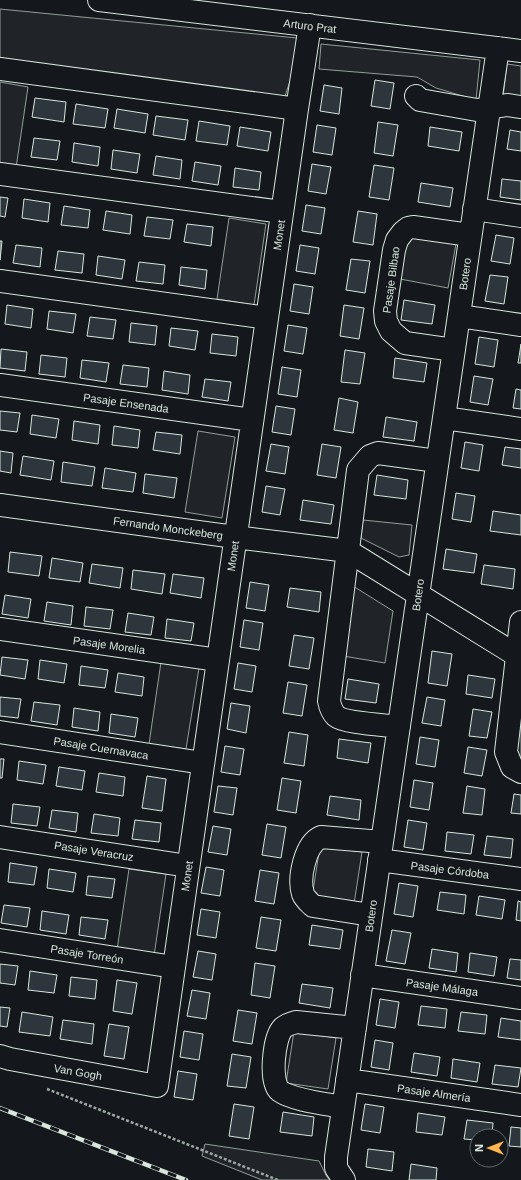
<svg xmlns="http://www.w3.org/2000/svg" width="521" height="1180" font-family="Helvetica,sans-serif">
<style>
.green{fill:#202428;stroke:#939e99}
.building{fill:#2c363c;stroke:#d8e6dc}
.lines{fill:none;stroke-linecap:round;stroke-linejoin:round}
.minor-casing{stroke:#d8e6dc;stroke-width:24}
.path{stroke:#9da8a2;stroke-width:2.5;stroke-dasharray:3 2;stroke-linecap:butt}
.minor{stroke:#14181c;stroke-width:22}
.rail-casing{stroke:#d8e6dc;stroke-width:4.5}
.rail{stroke:#14181c;stroke-width:3;stroke-dasharray:9;stroke-linecap:butt}
.labels{text-anchor:middle;dominant-baseline:central;stroke-width:3;stroke-linejoin:round;paint-order:stroke}
.street-label{font-size:11px;fill:#d8e6dc;stroke:#14181c}
</style>
<rect width="100%" height="100%" fill="#14181c"/>
<!-- green -->
<path class="green" d="M0 9 297 38 294 69 284 99 0 59Z
M321 44 480 60 476 100 436 88 417 77 319 69Z
M507 64 521 66V99L503 97Z
M0 82 28 87 16 168 0 165Z
M229 218 266 224 254 305 217 299Z
M413 237 456 244 448 288 400 279 406 243Z
M198 431 235 437 222 518 185 512Z
M363 520 412 525 409 555 399 557 361 538Z
M353 586 393 611 385 663 343 656Z
M161 662 199 668 186 749 149 744Z
M521 693V761L514 749Z
M320 846 362 852 354 904 312 897Z
M129 869 166 874 154 956 117 950Z
M294 1031 336 1038 328 1089 286 1083Z
M205 1144 319 1161 327 1177 330 1180H262L202 1156Z"/>
<!-- building -->
<path class="building" d="M375 80 394 83 390 109 371 106Z
M324 85 342 88 339 114 320 111Z
M35 98 66 102 64 122 32 117Z
M76 104 108 109 105 128 73 124Z
M117 109 148 114 145 133 114 128Z
M156 116 188 120 185 140 153 135Z
M199 121 230 126 227 145 196 141Z
M378 122 398 125 393 156 374 153Z
M317 125 336 128 332 155 313 152Z
M240 127 271 132 268 151 237 146Z
M430 127 462 132 459 151 428 146Z
M510 130 521 132V151L507 149Z
M34 138 60 141 57 160 31 157Z
M74 143 100 147 98 166 72 162Z
M113 150 140 154 137 173 111 169Z
M156 156 182 160 180 179 153 175Z
M195 162 221 166 218 185 192 181Z
M312 164 331 167 326 194 308 191Z
M374 165 394 168 389 200 369 197Z
M235 168 261 172 259 190 233 187Z
M502 179 521 181V200L500 197Z
M421 183 453 188 450 207 418 202Z
M0 197 8 198 5 217 0 216Z
M24 199 50 203 48 222 22 218Z
M306 205 325 208 321 234 302 231Z
M64 206 90 210 88 228 61 225Z
M106 211 132 215 130 234 103 230Z
M358 211 377 214 373 245 353 242Z
M147 217 173 220 170 239 144 236Z
M187 224 213 227 211 246 184 242Z
M496 235 514 238 510 264 491 261Z
M0 241H2L0 260Z
M16 245 42 248 40 267 13 263Z
M300 245 319 248 315 274 296 271Z
M58 251 84 254 82 273 55 270Z
M98 256 125 260 122 279 96 275Z
M351 259 370 261 365 293 346 290Z
M139 262 165 265 163 284 136 281Z
M181 267 207 270 205 289 179 285Z
M490 275 508 277 504 304 485 301Z
M294 284 313 287 309 314 290 311Z
M404 300 435 305 432 324 401 320Z
M7 305 33 309 31 328 5 324Z
M344 305 364 308 359 339 340 336Z
M49 311 76 314 73 333 47 329Z
M90 317 116 320 113 339 87 336Z
M131 323 157 326 155 345 129 342Z
M288 325 307 328 303 354 284 351Z
M171 328 198 331 195 350 169 346Z
M212 334 238 337 236 356 210 353Z
M479 337 498 340 494 367 475 364Z
M521 344V363H518Z
M1 349 27 352 25 371 0 368Z
M345 350 365 353 360 384 341 382Z
M41 355 67 358 65 377 39 374Z
M395 358 427 363 424 382 393 378Z
M82 360 109 363 106 382 80 378Z
M123 365 149 368 147 387 120 384Z
M282 367 301 370 297 397 278 394Z
M164 371 190 375 188 394 162 390Z
M474 376 493 379 488 405 470 402Z
M205 379 231 382 228 401 202 397Z
M516 389 521 390V409L513 408Z
M339 398 358 402 353 433 334 430Z
M276 406 295 409 291 435 272 432Z
M0 411 20 413 17 432 0 430Z
M32 415 59 419 56 438 30 434Z
M386 417 417 422 414 441 383 437Z
M74 421 100 425 98 444 72 440Z
M114 426 140 430 138 448 112 445Z
M156 432 182 435 180 454 153 450Z
M465 442 483 445 479 471 461 468Z
M271 444 289 447 285 474 266 471Z
M322 444 341 447 336 478 317 475Z
M505 447 521 449V468L502 465Z
M0 451 13 453 11 473 0 471Z
M23 456 54 461 51 480 20 475Z
M63 462 95 467 92 486 61 482Z
M105 468 136 473 133 492 102 488Z
M145 474 177 478 174 498 143 493Z
M377 475 408 480 406 499 374 495Z
M266 486 285 489 280 515 262 512Z
M456 493 475 496 471 522 452 519Z
M303 500 334 505 331 524 300 520Z
M493 511 521 515V535L490 531Z
M446 549 477 554 474 573 443 569Z
M10 552 42 556 39 576 8 572Z
M52 558 83 563 80 582 49 578Z
M92 564 123 568 120 588 89 583Z
M484 565 515 569 513 589 481 584Z
M133 570 165 574 162 594 131 589Z
M173 574 204 578 201 598 170 593Z
M250 582 269 585 265 611 246 608Z
M290 588 321 592 319 612 287 607Z
M5 595 31 599 28 618 2 614Z
M47 602 73 606 71 625 44 621Z
M86 607 113 610 110 629 84 626Z
M128 613 154 617 151 635 125 632Z
M167 619 194 623 191 641 165 638Z
M244 620 263 623 259 650 240 647Z
M294 635 314 638 309 669 289 666Z
M432 651 452 654 447 686 428 683Z
M2 657 28 660 25 679 0 675Z
M40 660 67 664 64 683 38 679Z
M238 663 256 666 252 692 234 689Z
M81 666 108 670 105 688 79 685Z
M118 673 144 677 142 696 115 692Z
M468 675 495 679 492 698 466 694Z
M348 679 379 684 376 703 345 699Z
M288 682 307 685 302 716 283 713Z
M0 697 21 699 18 718 0 716Z
M427 697 445 700 441 726 422 723Z
M34 702 60 705 57 725 31 721Z
M231 703 250 706 246 733 227 729Z
M74 708 100 712 98 731 72 727Z
M473 709 492 712 487 738 469 736Z
M111 714 138 718 135 737 109 733Z
M289 732 308 735 304 766 284 763Z
M420 737 439 740 435 767 416 764Z
M339 739 371 743 368 763 337 758Z
M225 746 244 749 240 775 221 772Z
M468 747 487 750 482 776 464 773Z
M0 759H4L2 778H0Z
M19 761 46 765 43 784 17 780Z
M59 767 85 771 82 790 56 786Z
M99 773 125 777 123 796 96 792Z
M147 776 166 779 162 811 142 808Z
M282 778 301 781 296 813 277 810Z
M414 780 433 783 429 810 410 807Z
M218 786 237 788 233 815 214 812Z
M467 786 485 789 482 815 463 813Z
M514 794 521 795V814L511 813Z
M330 796 361 800 359 820 327 815Z
M13 804 40 807 37 826 11 823Z
M52 810 78 813 76 832 49 828Z
M94 814 120 818 118 836 91 833Z
M135 820 161 823 159 842 132 839Z
M408 820 427 823 423 850 404 847Z
M267 824 286 827 281 858 262 855Z
M213 826 231 829 227 855 208 852Z
M447 832 474 835 471 854 445 851Z
M487 836 513 839 511 858 484 855Z
M10 863 37 867 34 885 8 882Z
M206 867 224 870 220 896 201 893Z
M49 869 76 873 73 892 47 888Z
M260 870 279 873 274 904 255 901Z
M88 876 115 879 112 898 86 895Z
M399 883 418 886 413 917 394 914Z
M440 892 466 895 464 914 437 910Z
M479 896 505 900 502 919 476 915Z
M518 901 521 902V921L516 920Z
M4 905 30 908 27 927 1 923Z
M201 909 220 912 216 938 197 935Z
M42 911 69 915 66 934 40 930Z
M81 917 108 920 105 939 79 935Z
M261 917 281 920 276 951 256 948Z
M312 925 343 930 340 949 309 945Z
M392 930 411 933 405 964 386 961Z
M432 949 458 953 456 972 429 968Z
M198 951 216 954 212 980 193 977Z
M470 953 497 957 494 976 468 972Z
M510 959 521 960V980L507 978Z
M255 963 275 966 270 998 251 995Z
M0 964 18 966 15 985 0 983Z
M30 971 57 975 54 993 28 990Z
M71 977 97 980 95 999 69 996Z
M117 980 137 983 132 1014 113 1011Z
M302 984 333 988 330 1008 299 1003Z
M192 990 210 993 206 1019 187 1016Z
M380 999 399 1002 395 1028 376 1025Z
M421 1006 447 1009 445 1028 418 1025Z
M0 1007 10 1008 7 1027 0 1026Z
M238 1010 257 1013 252 1044 233 1041Z
M22 1012 53 1017 50 1036 19 1032Z
M461 1012 487 1015 485 1034 458 1031Z
M501 1018 521 1021V1040L498 1037Z
M63 1020 94 1024 92 1044 60 1039Z
M109 1024 129 1027 124 1059 104 1056Z
M184 1031 203 1034 199 1060 180 1057Z
M375 1040 393 1043 389 1070 371 1067Z
M414 1053 440 1057 437 1076 411 1072Z
M232 1054 251 1057 246 1088 227 1086Z
M453 1059 480 1063 477 1082 451 1078Z
M495 1065 521 1068 518 1087 492 1084Z
M178 1071 197 1074 193 1100 174 1097Z
M234 1104 254 1107 249 1139 229 1136Z
M365 1104 384 1107 380 1133 361 1130Z
M283 1112 314 1117 312 1136 280 1132Z
M418 1113 445 1117 442 1135 416 1132Z
M467 1120 493 1123 492 1136H477V1140L464 1139Z
M511 1127 521 1128V1147L509 1146Z
M368 1149 394 1152 392 1171 366 1167Z
M411 1164 437 1168 436 1180H409Z"/>
<g class="lines">
<!-- minor casing -->
<g class="minor-casing">
<path id="minor" d="M99 0 521 51
M0 69 297 109
M416 96 420 100 477 110 507 105 521 107
M0 174 282 212
M474 209 521 216
M0 281 267 318
M459 316 521 325
M454 350 405 343 391 331 386 321 385 311 394 250 397 240 403 232 408 228 413 227 470 235
M0 385 252 420
M444 418 521 429
M0 505 235 537 348 551 521 658
M521 622 506 752 512 767 521 772
M0 629 218 660
M399 727C386 725 344 723 336 716 332 712 330 706 329 701L358 470 370 456 378 453 437 461
M0 732 203 763
M0 837 188 866
M379 860 521 879
M371 915 313 906C309 902 305 899 303 894 298 878 305 844 321 837L382 842
M0 940 174 967
M362 975 521 998
M0 1056 10 1059 157 1086 297 109 310 25
M347 1080 521 1105
M343 1107C327 1104 292 1100 280 1091 269 1082 274 1039 282 1029 286 1024 291 1024 296 1022L355 1028
M344 1180 336 1168V1157L498 48"/>
</g>
<!-- path -->
<path class="path" d="M47 1089 278 1180"/>
<!-- minor -->
<use href="#minor" class="minor"/>
<!-- rail casing -->
<g class="rail-casing">
<path id="rail" d="M0 1108 186 1180"/>
</g>
<!-- rail -->
<use href="#rail" class="rail"/>
</g>
<g class="labels">
<!-- street labels -->
<g class="street-label">
<text transform="translate(310 26) rotate(7)">Arturo Prat</text>
<text transform="translate(279 235) rotate(-82)">Monet</text>
<text transform="translate(465 274) rotate(-82)">Botero</text>
<text transform="translate(391 280) rotate(-82)">Pasaje Bilbao</text>
<text transform="translate(126 403) rotate(8)">Pasaje Ensenada</text>
<text transform="translate(168 528) rotate(8)">Fernando Monckeberg</text>
<text transform="translate(233 556) rotate(-82)">Monet</text>
<text transform="translate(418 595) rotate(-82)">Botero</text>
<text transform="translate(109 645) rotate(8)">Pasaje Morelia</text>
<text transform="translate(101 748) rotate(9)">Pasaje Cuernavaca</text>
<text transform="translate(94 851) rotate(9)">Pasaje Veracruz</text>
<text transform="translate(450 870) rotate(7)">Pasaje Córdoba</text>
<text transform="translate(187 876) rotate(-82)">Monet</text>
<text transform="translate(371 916) rotate(-82)">Botero</text>
<text transform="translate(87 954) rotate(9)">Pasaje Torreón</text>
<text transform="translate(442 987) rotate(8)">Pasaje Málaga</text>
<text transform="translate(78 1072) rotate(10)">Van Gogh</text>
<text transform="translate(434 1093) rotate(8)">Pasaje Almería</text>
</g>
</g>
<!-- north arrow -->
<g transform="translate(489 1148) rotate(270)"><circle r="19" fill="#14181c" stroke="#626a69"/>
<path d="M0-3L7 15L0 10L-7 15Z" fill="#ffb74d"/>
<text y="-6" font-size="11" font-weight="bold" text-anchor="middle" fill="#d8e6dc">N</text>
</g>
</svg>
